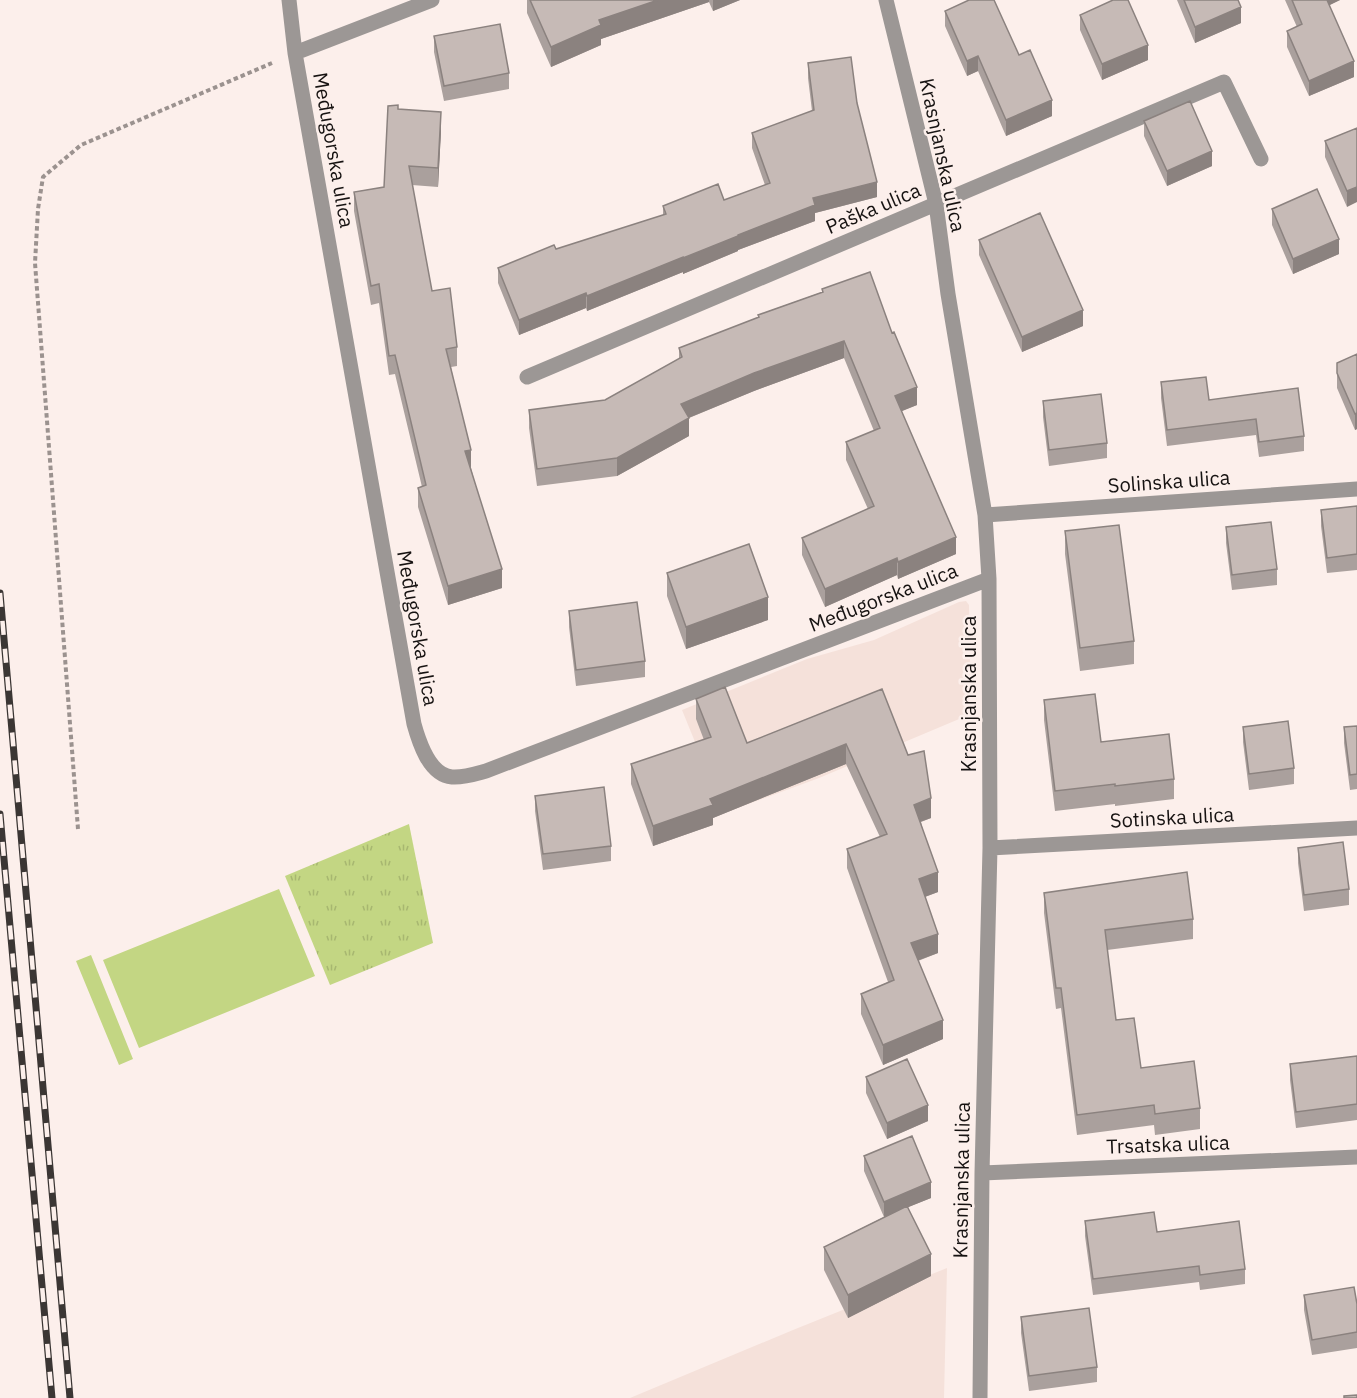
<svg xmlns="http://www.w3.org/2000/svg" width="1357" height="1398" font-family="'IBM Plex Sans',sans-serif">
<style>
.built{fill:#f5e1da}
.park{fill:url(#park-tufts)}
.pitch{fill:#c3d683}
.lines{fill:none;stroke-linecap:round;stroke-linejoin:round}
.path{stroke:#9b928f;stroke-width:4;stroke-dasharray:4.5 3;stroke-linecap:butt}
.minor{stroke:#9c9795;stroke-width:15}
.rail-casing{stroke:#3b3634;stroke-width:7}
.rail{stroke:#fcefeb;stroke-width:4.5;stroke-dasharray:14;stroke-linecap:butt}
.wall{fill:#aaa09d}
.shaded-wall{fill:#8b827f}
.building{fill:#c6bab6;stroke:#8b827f;stroke-width:1.5}
.labels{text-anchor:middle;dominant-baseline:central;stroke-width:5;stroke-linejoin:round;paint-order:stroke}
.street-label{font-size:20px;fill:#161211;stroke:#fcefeb}
</style>
<defs>
<pattern id="park-tufts" width="24" height="20" patternUnits="userSpaceOnUse" patternTransform="scale(1.5)"><rect width="24" height="20" fill="#c3d683"/><path d="M3 7l-1-3M5 7V3M7 7l1-3M15 17l-1-3M17 17v-4M19 17l1-3" fill="none" stroke="#a7b770"/></pattern>
</defs>
<rect width="100%" height="100%" fill="#fcefeb"/>
<!-- built -->
<path class="built" d="M966 601 969 605 971 714 819 778 724 813 682 710 807 659 874 640 959 602Z
M947 1268 944 1398H630L793 1330Z"/>
<!-- park -->
<path class="park" d="M409 824 433 943 330 985 285 876Z"/>
<!-- pitch -->
<path class="pitch" d="M279 889 315 976 139 1048 103 960Z
M91 955 133 1059 119 1065 76 961Z"/>
<g class="lines">
<!-- path -->
<path class="path" d="M78 829 35 263 38 209 43 177 81 145 272 63"/>
<!-- minor -->
<path class="minor" d="M289 0 295 53 414 724C419 742 429 775 452 777 463 778 475 774 486 771L989 579
M886 0 936 204 948 294 985 515 989 579 990 848 982 1173 980 1398
M295 53 432 0
M527 377 1224 82 1261 159
M985 515 1357 489
M990 848 1357 828
M982 1173 1357 1157"/>
<!-- rail casing -->
<g class="rail-casing">
<path id="rail" d="M0 593 70 1398
M0 814 52 1398"/>
</g>
<!-- rail -->
<use href="#rail" class="rail"/>
</g>
<!-- wall -->
<path class="wall" d="M527 0H740L713 11 709 2 601 39V45L551 67 527 13Z
M1177 0H1238L1241 23 1195 43Z
M1285 0H1340L1329 5 1354 77 1309 96 1287 47V31L1297 27Z
M945 11 1019 55 1052 116 1006 136 978 71 967 76 945 26Z
M1080 15 1148 60 1102 80 1080 30Z
M434 36 509 73V89L444 101 434 52Z
M808 63 857 103 877 197 815 213V221L738 250V251L683 274V272L587 311 586 308 519 335 498 283V268L663 215V206L724 200 765 185 752 148V133L812 111 808 78Z
M398 109 441 131 438 187 412 185 432 291 457 347V366L451 367 471 468 502 588 448 605 418 507V488L422 487 395 374 389 375 379 303 371 305 354 211V192L384 187Z
M1144 121 1212 166 1167 186 1144 136Z
M1357 128 1347 207 1325 157V141Z
M1272 209 1339 254 1293 274 1272 225Z
M979 240 1083 326 1022 352 979 255Z
M822 289 917 405 901 411 956 554 898 579 897 575 825 607 802 555V538L868 509 846 460V442L874 431 844 358 754 391 689 418V436L617 476 537 486 529 428V410L605 400 679 359V348L758 318V315L822 292Z
M1357 354V429L1355 430 1337 388V363Z
M1161 382 1304 436V451L1259 457 1256 435 1167 446 1161 398Z
M1043 401 1107 443V458L1049 466 1043 417Z
M1357 506V570L1327 573 1321 526V510Z
M1226 527 1277 569V585L1232 590 1226 543Z
M1065 531 1134 641V664L1080 671 1065 554Z
M667 573 768 620 686 649 667 596Z
M569 611 645 661V677L576 686 569 627Z
M882 689 931 818 921 822 938 892 925 897 938 953 918 961 943 1039 883 1065 861 1014V994L888 982 847 868V849L880 837 846 764 713 818V825L653 846 631 784V764L704 740 696 719V699L747 743Z
M1044 700 1101 742 1174 779V799L1115 806V804L1055 811 1044 720Z
M1357 726V789L1350 790 1344 743V727Z
M1243 727 1294 768V784L1249 790 1243 742Z
M535 796 611 846V861L543 870 535 811Z
M1298 848 1349 889V905L1304 911 1298 863Z
M1044 893 1193 919V939L1107 950 1116 1020 1141 1068 1200 1108V1129L1155 1135 1154 1125 1077 1135 1061 1008 1056 1009 1044 913Z
M1357 1056V1120L1296 1128 1290 1080V1064Z
M866 1077 928 1121 887 1139 866 1093Z
M864 1156 931 1198 908 1207 931 1276 848 1318 824 1270V1247L884 1217 864 1171Z
M1085 1221 1157 1232 1245 1269V1284L1200 1290 1199 1282 1093 1295 1085 1236Z
M1304 1295 1357 1304V1348L1312 1355 1304 1310Z
M1021 1317 1097 1367V1382L1029 1391 1021 1333Z"/>
<!-- shaded-wall -->
<path class="shaded-wall" d="M658 0H709V2L601 39V45L551 67V47L599 20Z
M713 0H740L713 11Z
M1324 0H1340L1324 8Z
M1241 7V23L1195 43V27Z
M1148 45V60L1102 80V64Z
M978 56V71L967 76V61Z
M1354 61V77L1309 96V81Z
M1052 100V116L1006 136V120Z
M441 112V131L438 187V168Z
M1212 151V166L1167 186V171Z
M877 182V197L815 213V221L738 250V251L683 274V258L738 235 813 198Z
M1357 187V202L1347 207V191Z
M1339 239V254L1293 274V259Z
M683 257V272L587 311V296Z
M586 293V308L519 335V320Z
M1083 310V326L1022 352V337Z
M844 341V358L754 391 681 421V404L754 373Z
M917 387V405L895 414V396Z
M1357 413V429L1355 430V414Z
M689 418V436L617 476V458Z
M471 450V469L465 451Z
M956 537V554L898 579V562Z
M897 558V575L825 607V589Z
M502 569V588L448 605V586Z
M768 597V620L686 649V627Z
M846 744V764L713 818V825L653 846V826L710 799Z
M931 798V818L914 824V805Z
M938 872V892L919 899V879Z
M938 934V953L911 963V943Z
M943 1020V1039L883 1065V1045Z
M928 1105V1121L887 1139V1123Z
M931 1182V1198L884 1217V1202Z
M931 1254V1276L848 1318V1295Z"/>
<!-- building -->
<path class="building" d="M530 0H658L599 20 601 25 551 47Z
M969 0H994L1019 55 1030 50 1052 100 1006 120 978 56 967 61 945 11Z
M1113 0H1128L1148 45 1102 64 1080 15Z
M1184 0H1238L1241 7 1195 27Z
M1292 0H1327L1354 61 1309 81 1287 31 1302 24Z
M500 24 509 73 444 86 434 36Z
M851 57 857 103 877 182 813 198 815 205 738 235V236L683 258V257L587 296 586 293 519 320 498 268 554 245 556 249 666 214 663 206 718 184 724 200 770 183 752 133 814 110 808 63Z
M1190 101 1212 151 1167 171 1144 121Z
M398 105V109L441 112 438 168 409 166 432 291 450 288 457 347 446 349 471 450 465 451 502 569 448 586 418 488 426 485 395 355 389 356 379 284 371 286 354 192 384 187 388 106Z
M1357 128V187L1347 191 1325 141Z
M1317 189 1339 239 1293 259 1272 209Z
M1040 213 1083 310 1022 337 979 240Z
M870 272 892 333 894 332 917 387 895 396 956 537 898 562 897 558 825 589 802 538 874 506 846 442 880 428 844 341 754 373 681 404 689 418 617 458 537 469 529 410 605 400 682 357 679 348 759 317 758 315 823 292 822 289Z
M1357 354V413L1355 414 1337 373V363Z
M1206 377 1209 400 1298 388 1304 436 1259 442 1256 419 1167 430 1161 382Z
M1101 394 1107 443 1049 450 1043 401Z
M1357 506V554L1327 558 1321 510Z
M1271 522 1277 569 1232 575 1226 527Z
M1119 525 1134 641 1080 648 1065 531Z
M749 544 768 597 686 627 667 573Z
M637 602 645 661 576 670 569 611Z
M725 687 747 743 882 689 908 755 924 751 931 798 914 805 938 872 919 879 938 934 911 943 943 1020 883 1045 861 994 894 980 847 849 887 834 846 744 710 799 713 805 653 826 631 764 711 737 696 699Z
M1095 694 1101 742 1169 734 1174 779 1115 786V784L1055 791 1044 700Z
M1288 721 1294 768 1249 774 1243 727Z
M1357 726V774L1350 775 1344 727Z
M604 787 611 846 543 854 535 796Z
M1343 842 1349 889 1304 895 1298 848Z
M1187 872 1193 919 1105 930 1116 1020 1134 1018 1141 1068 1194 1061 1200 1108 1155 1114 1154 1105 1077 1115 1061 988H1056L1044 893Z
M1357 1056V1104L1296 1112 1290 1064Z
M907 1059 928 1105 887 1123 866 1077Z
M912 1136 931 1182 884 1202 864 1156Z
M907 1206 931 1254 848 1295 824 1247Z
M1154 1212 1157 1232 1239 1221 1245 1269 1200 1275 1199 1266 1093 1279 1085 1221Z
M1354 1287 1357 1304V1332L1312 1340 1304 1295Z
M1089 1308 1097 1367 1029 1376 1021 1317Z
M1357 1395V1398H1344V1396Z"/>
<g class="labels">
<!-- street labels -->
<g class="street-label">
<text transform="translate(334 150) rotate(80)">Međugorska ulica</text>
<text transform="translate(943 155) rotate(78)">Krasnjanska ulica</text>
<text transform="translate(873 208) rotate(-23)">Paška ulica</text>
<text transform="translate(1169 481) rotate(-4)">Solinska ulica</text>
<text transform="translate(883 597) rotate(-21)">Međugorska ulica</text>
<text transform="translate(418 628) rotate(80)">Međugorska ulica</text>
<text transform="translate(968 694) rotate(-90)">Krasnjanska ulica</text>
<text transform="translate(1172 817) rotate(-3)">Sotinska ulica</text>
<text transform="translate(1168 1144) rotate(-2)">Trsatska ulica</text>
<text transform="translate(961 1180) rotate(-89)">Krasnjanska ulica</text>
</g>
</g>
</svg>
